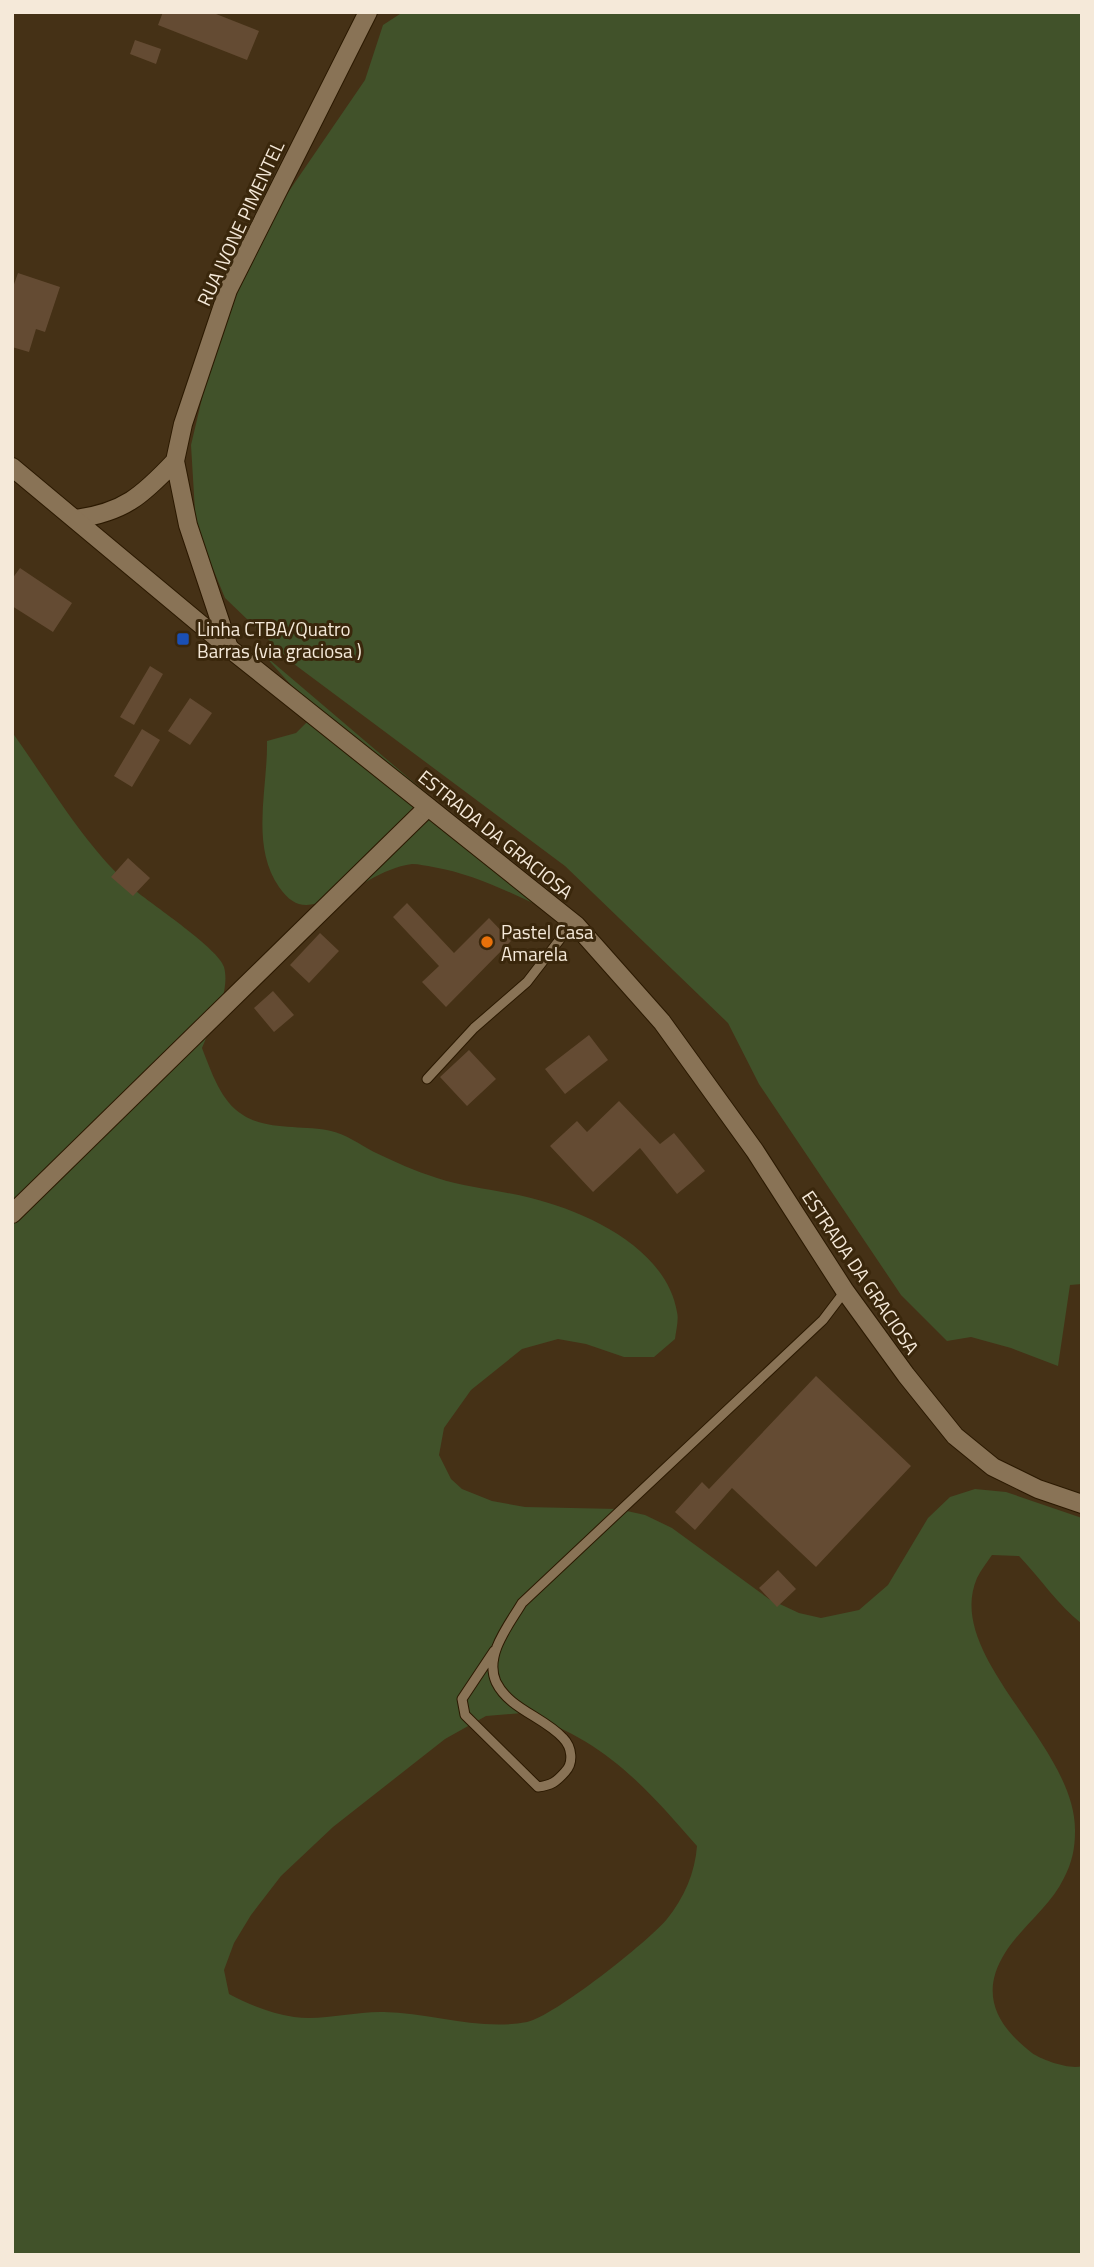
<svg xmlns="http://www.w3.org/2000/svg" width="1094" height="2267" font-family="'Titillium Web',sans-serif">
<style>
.green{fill:#41522a;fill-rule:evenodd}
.building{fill:#644b33}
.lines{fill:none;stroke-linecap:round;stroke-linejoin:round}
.lane-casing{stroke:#2b1900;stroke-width:11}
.street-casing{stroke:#2b1900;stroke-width:20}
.secondary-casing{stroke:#2b1900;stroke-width:20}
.lane{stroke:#897356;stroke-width:9}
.street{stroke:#897356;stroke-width:18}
.secondary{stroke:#897356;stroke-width:18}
.transit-dot{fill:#1a4fb4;stroke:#3a270c;stroke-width:2.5}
.food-dot{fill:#e8710a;stroke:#3a270c;stroke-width:2.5}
.labels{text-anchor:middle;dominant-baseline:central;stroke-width:6;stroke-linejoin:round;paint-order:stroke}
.street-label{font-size:19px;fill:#f5e9d9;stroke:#3a270c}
.poi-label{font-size:19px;fill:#f5e9d9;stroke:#3a270c;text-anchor:start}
</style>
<rect width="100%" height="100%" fill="#453116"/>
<!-- green -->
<path class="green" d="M403 12H1082V1284L1070 1285 1058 1366 1011 1348 971 1337 947 1341 901 1295 759 1084 728 1023 565 866 294 664 225 598 196 528 191 445 215 343 261 232 365 80 383 25Z
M263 654 445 809 548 910C511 893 474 874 433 867 427 866 419 864 412 864 381 868 358 890 329 900 305 908 294 908 279 887 250 845 268 788 267 741L296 733 311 718 310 706Z
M12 732C50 785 87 850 136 891 154 906 219 949 224 967 231 993 211 1025 202 1048 211 1071 221 1102 243 1115 267 1131 304 1125 331 1131 345 1134 361 1145 374 1152 395 1162 415 1171 437 1178 467 1188 500 1190 531 1198 587 1212 666 1248 677 1312 679 1320 676 1330 675 1339L654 1357H624L586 1344 558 1339 522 1349 471 1390 444 1428 439 1455 451 1479 462 1489 492 1501 525 1507 618 1509 645 1515 672 1528 769 1599 799 1613 821 1618 859 1610 888 1585 928 1518 950 1497 975 1489 1006 1492 1082 1518V1624C1057 1604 1041 1579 1019 1556L992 1555C987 1562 981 1570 977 1578 943 1657 1077 1745 1075 1832 1075 1848 1072 1863 1064 1878 1050 1907 1022 1926 1005 1953 979 1994 997 2026 1032 2053 1042 2060 1070 2070 1082 2066V2255H12ZM522 1713C604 1740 642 1783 697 1846 695 1873 684 1898 667 1919 649 1941 553 2017 527 2022 480 2031 431 2013 384 2012 355 2011 323 2021 294 2017 270 2013 250 2005 229 1994L224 1970 234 1943 251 1915 281 1876 333 1827 445 1739 486 1716Z"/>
<!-- building -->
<path class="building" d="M163 12H211L259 31 247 60 158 25Z
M135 40 161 49 156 64 130 54Z
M18 273 60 287 45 332 36 329 29 352 12 347V290Z
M20 568 72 603 53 632 12 606V579Z
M150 666 163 674 134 725 120 717Z
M190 698 212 713 190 745 168 731Z
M142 729 160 740 132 787 114 776Z
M128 858 150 878 133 896 111 877Z
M407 903 454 953 489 918 511 941 446 1007 422 982 439 966 393 917Z
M320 933 339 951 309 983 290 965Z
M273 991 294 1015 274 1032 254 1008Z
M589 1035 608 1060 565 1094 545 1069Z
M469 1050 496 1079 467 1106 440 1077Z
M619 1101 660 1144 674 1133 705 1171 677 1194 640 1148 593 1192 550 1146 577 1121 587 1132Z
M816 1376 911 1466 816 1567 732 1488 695 1530 675 1512 702 1482 709 1489Z
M778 1570 796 1589 777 1607 759 1588Z"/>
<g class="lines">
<!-- lane casing -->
<g class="lane-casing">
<path id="lane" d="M427 1079 474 1028 527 982 564 934 576 925
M494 1651 462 1699 465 1715 538 1787C552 1785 556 1782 565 1772 574 1763 572 1747 563 1738 544 1717 509 1709 496 1682 484 1655 509 1625 522 1603L823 1320 845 1291"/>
</g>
<!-- street casing -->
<g class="street-casing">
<path id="street" d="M76 519C124 512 142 496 175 461
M229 648 188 525 175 461 183 424 228 290 368 12
M12 1214 428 807"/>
</g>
<!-- secondary casing -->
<g class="secondary-casing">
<path id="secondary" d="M12 467 229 648 576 925 662 1022 755 1151 845 1291 906 1375 955 1436 993 1467 1038 1489 1082 1504"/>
</g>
<!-- lane -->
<use href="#lane" class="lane"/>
<!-- street -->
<use href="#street" class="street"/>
<!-- secondary -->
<use href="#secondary" class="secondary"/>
</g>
<!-- markers -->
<rect class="transit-dot" x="176" y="632" width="14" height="14" rx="3.5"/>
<circle class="food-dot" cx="487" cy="942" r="7"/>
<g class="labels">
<!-- street labels -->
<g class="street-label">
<text transform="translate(240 223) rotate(-65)">RUA IVONE PIMENTEL</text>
<text transform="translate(496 834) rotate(39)">ESTRADA DA GRACIOSA</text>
<text transform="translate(861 1272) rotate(56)">ESTRADA DA GRACIOSA</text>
</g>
<!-- poi labels -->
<g class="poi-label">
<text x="197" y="628">Linha CTBA/Quatro<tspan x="197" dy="22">Barras (via graciosa )</tspan></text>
<text x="501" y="931">Pastel Casa<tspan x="501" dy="22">Amarela</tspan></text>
</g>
</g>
<!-- border -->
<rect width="1094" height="2267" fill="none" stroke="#f5e9d9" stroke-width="28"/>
</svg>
